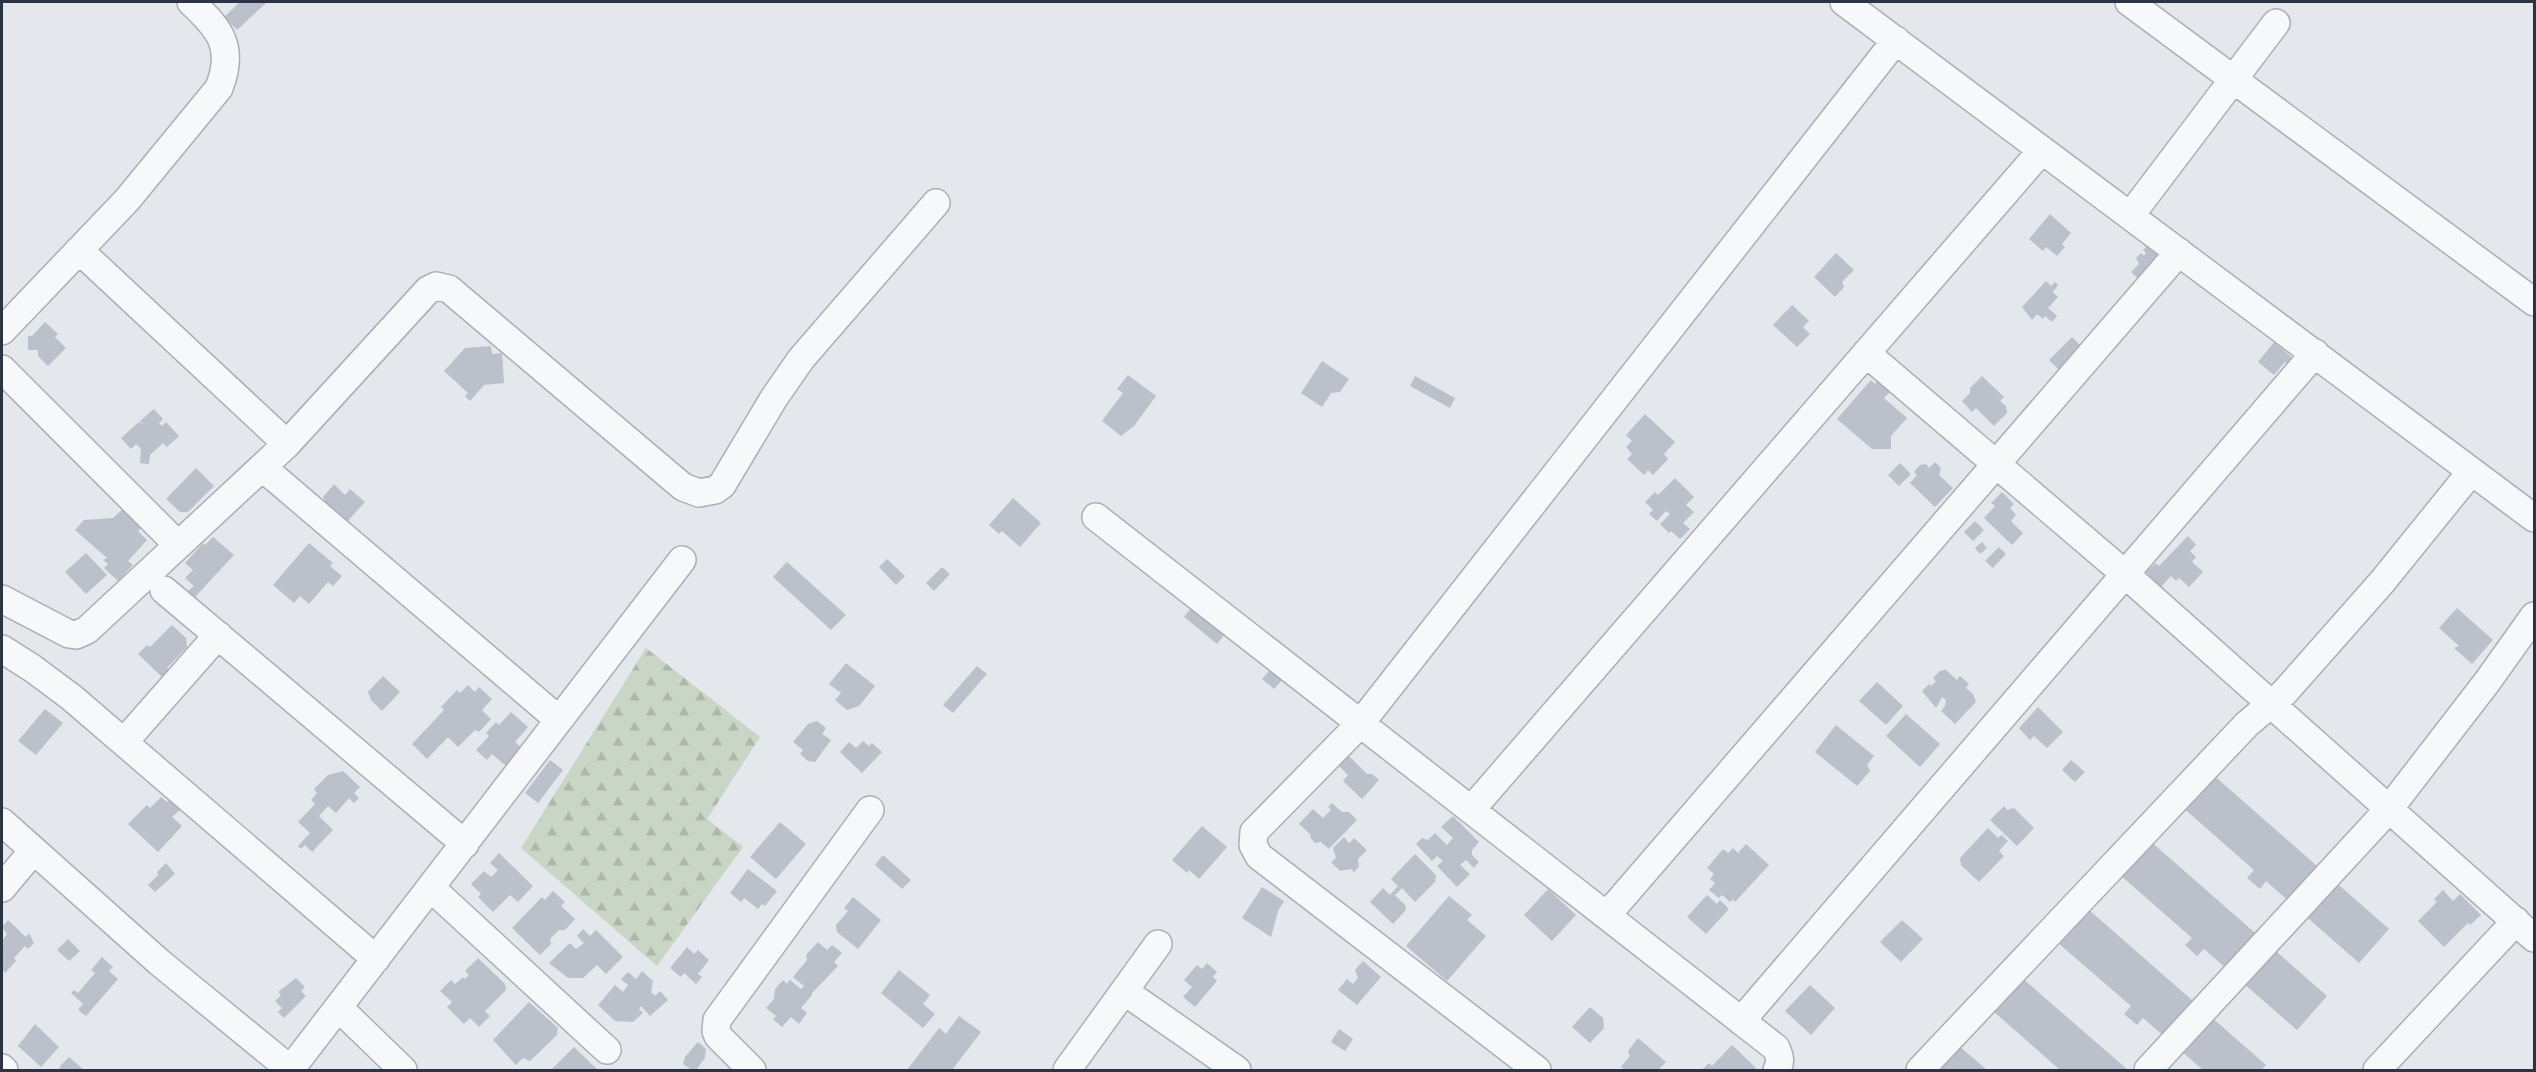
<svg xmlns="http://www.w3.org/2000/svg" width="2536" height="1072" font-family="Quicksand,sans-serif">
<style>
.forest{fill:url(#forest-firs)}
.building{fill:#bbc0ca}
.lines{fill:none;stroke-linecap:round;stroke-linejoin:round}
.minor-casing{stroke:#a9aeb7;stroke-width:30}
.minor{stroke:#f7f8fa;stroke-width:27}
</style>
<defs>
<pattern id="forest-firs" width="22" height="20" patternUnits="userSpaceOnUse" patternTransform="scale(1.5)"><rect width="22" height="20" fill="#c9d6c5"/><path d="M5 1l3.5 6h-7zM16 11l3.5 6h-7z" fill="#adb8ab"/></pattern>
</defs>
<rect width="100%" height="100%" fill="#e4e7ec"/>
<!-- forest -->
<path class="forest" d="M646 648 760 737 707 819 743 847 657 966 521 848Z"/>
<!-- building -->
<path class="building" d="M240 2H267L237 30 224 17Z
M2050 214 2071 233 2062 244 2065 247 2057 256 2046 247 2043 251 2029 239Z
M2147 246 2160 258 2143 283 2131 272 2139 264 2136 258 2141 253 2144 256 2146 253 2143 250Z
M1836 253 1854 270 1842 282 1844 287 1835 297 1814 277Z
M2046 281 2051 286 2055 282 2058 285 2053 292 2058 297 2048 308 2057 316 2052 322 2045 316 2043 319 2037 314 2032 320 2022 307Z
M1792 305 1809 321 1803 327 1810 334 1797 347 1773 325Z
M45 322 58 334 55 337 66 348 48 366 38 356V350H28V336H32Z
M2072 337 2083 348 2060 371 2049 360Z
M2274 342 2295 360 2290 366 2285 362 2274 375 2258 362Z
M491 346 492 354 502 353 504 383 484 385 470 401 465 396 468 393 444 371 465 348Z
M1322 361 1349 379 1340 392 1331 393 1322 407 1301 393Z
M1128 375 1156 396 1134 426 1121 436 1102 421 1123 393 1117 389Z
M1415 376 1455 398 1450 408 1410 386Z
M1982 376 2004 397 2000 401 2006 406 2007 413 1994 426 1976 408 1972 412 1962 401 1970 393V388Z
M1871 380 1875 384 1877 381 1890 392 1884 398 1907 418 1891 436V449H1872L1837 419Z
M154 409 163 419 159 423 162 426 166 422 179 436 167 447 163 443 150 455 149 464 140 463 141 449 136 444 131 449 121 438 139 422 145 425 140 421Z
M1645 414 1675 442 1664 454 1668 459 1653 475 1648 470 1644 475 1627 459 1632 454 1626 447 1632 441 1626 435Z
M1935 462 1941 468 1939 475 1953 488 1935 507 1910 483 1917 475 1914 472 1920 465 1926 464 1929 468Z
M1900 463 1911 474 1899 486 1888 475Z
M196 468 214 486 188 512H180L166 499Z
M1675 478 1694 497 1686 505 1694 512 1683 523 1690 529 1680 539 1671 531 1669 533 1660 524 1670 514 1666 511 1657 521 1649 514 1653 510 1645 502 1655 492 1658 495Z
M334 484 345 495 350 489 365 502 346 523 328 506 323 497Z
M2002 492 2014 504 2010 508 2016 515 2011 521 2023 533 2012 545 1984 518 1995 506 1991 503Z
M1013 498 1041 523 1020 547 1002 531 999 534 989 525Z
M125 507 144 525 138 531 147 540 128 561 133 565 118 581 104 568 108 564 103 560 107 558 75 530 84 520 113 518Z
M1975 521 1984 530 1973 541 1964 532Z
M2188 536 2196 545 2190 551 2196 557 2192 562 2203 572 2189 587 2179 578 2176 581 2171 576 2161 587 2146 572 2156 563 2159 566Z
M213 537 234 555 195 597 188 591 194 586 185 578 193 570 185 563 203 543 205 545Z
M1982 542 1987 548 1980 554 1975 548Z
M309 543 333 563 330 566 342 576 333 586 328 582 309 604 300 596 294 603 273 585Z
M1999 547 2006 554 1993 568 1985 561Z
M86 553 107 575 86 594 65 572Z
M887 559 905 576 896 585 879 567Z
M787 562 846 615 831 630 773 577Z
M942 567 950 574 934 591 926 583Z
M1195 603 1228 630 1217 644 1184 617Z
M2457 608 2493 640 2472 664 2454 648 2459 646 2439 628Z
M172 625 186 638 187 647 167 668 171 672 164 679 138 654 147 645 150 647Z
M846 663 875 686 859 706 847 710 835 700 841 693 829 684Z
M977 666 987 674 953 713 943 705Z
M1271 669 1283 679 1274 689 1262 679Z
M1945 669 1957 680 1960 676 1969 684 1966 688 1973 694 1976 702 1955 724 1941 711 1945 706 1946 700 1942 697 1936 708 1922 691 1929 684 1931 686 1936 681 1933 678 1941 670 1943 671Z
M383 676 400 692 382 711 371 700 368 692Z
M1877 682 1903 706 1886 725 1859 701Z
M468 685 475 692 479 687 492 699 482 710 491 719 479 732 475 730 458 747 448 737 427 759 412 744 444 710 441 707 457 690 460 693Z
M2038 707 2063 732 2047 748 2034 736 2030 740 2019 728Z
M45 709 63 723 36 755 18 741Z
M511 712 528 727 515 742 522 748 506 766 492 754 487 760 476 750 489 736 486 733 496 722 499 725Z
M1906 714 1940 744 1920 767 1886 736Z
M817 721 826 728 822 734 831 740 815 762 808 761 800 754 803 750 793 742 808 724Z
M1836 725 1874 756 1867 765 1870 771 1857 786 1815 752Z
M863 741 869 746 872 743 882 752 862 773 840 752 849 742 856 748Z
M1349 756 1367 774H1372L1379 780 1362 799 1343 781 1348 775 1339 766Z
M550 760 563 770 538 803 525 793Z
M2071 760 2085 772 2075 782 2062 770Z
M2203 766 2389 929 2359 963 2266 881 2260 889 2247 878 2254 870 2173 799Z
M343 771 360 787 354 793 359 798 354 803 349 798 336 813 328 806 319 816 333 830 312 852 305 845 301 849 298 846 310 833 298 822 315 804 311 800 317 793 314 789 328 775Z
M161 797 167 802 170 799 181 809 172 817 182 826 158 852 128 824 147 805 150 808Z
M1332 803 1342 812H1349L1357 820 1329 849 1321 842 1315 843 1310 837 1311 835 1299 824 1313 809 1323 818 1331 810 1328 807Z
M2004 806 2007 810 2014 808 2034 828 2017 846 1990 820Z
M1453 816 1479 842 1472 850V855L1479 862 1474 868 1466 860 1460 865 1470 874 1457 887 1437 866 1443 861 1437 856 1432 861 1416 844 1422 838 1428 840 1435 833 1447 845 1453 838 1441 827Z
M780 822 806 844 776 879 750 857Z
M1202 826 1227 847 1199 879 1189 870 1187 873 1172 860Z
M1988 828 1998 838 2002 835 2008 841 1999 851 2004 856 1979 882 1961 865 1960 858Z
M2141 833 2327 996 2297 1030 2204 949 2197 956 2185 945 2192 938 2111 867Z
M1344 837 1349 843 1354 838 1367 850 1358 859 1359 867 1354 872 1351 869 1340 871 1331 862 1336 858 1333 848Z
M1746 844 1769 865 1735 902 1733 899 1730 902 1722 895 1719 898 1709 890 1715 883 1710 879 1714 874 1707 868 1723 849 1728 853 1733 848 1738 853Z
M499 853 533 886 518 902 510 895 493 912 478 897 481 894 471 884 484 871 491 877 498 870 490 863Z
M1415 854 1436 875 1435 882 1415 902 1402 888 1395 895 1406 906 1405 911 1393 924 1370 902 1383 888 1390 895 1398 886 1391 879Z
M883 855 911 880 902 889 875 865Z
M166 863 175 874 155 892 148 885 158 875 157 872Z
M748 869 777 891 765 906 762 904 758 909 744 898 741 902 730 893Z
M1262 887 1284 901 1278 911 1271 937 1242 918Z
M1548 889 1576 915 1552 941 1524 915Z
M2443 890 2453 901 2460 894 2481 915 2470 925 2468 923 2444 947 2418 921 2437 902 2434 899Z
M553 891 565 902 561 906 575 919 565 930H559L550 939 551 944 540 955 512 928 542 897 545 900Z
M1707 895 1717 904 1720 900 1729 909 1706 934 1687 917Z
M1449 896 1472 915 1467 920 1486 936 1447 981 1406 946Z
M853 897 881 920 858 949 837 932 836 925 848 911 844 908Z
M2080 902 2266 1065 2261 1070H2203L2143 1018 2137 1025 2124 1014 2131 1006 2050 936Z
M8 920 26 937 29 933 34 943 28 949 25 946 14 958 16 961 5 973 2 969V946L4 943 2 941 7 934 2 927Z
M1902 920 1923 939 1901 962 1880 942Z
M583 929 590 936 596 930 623 957 606 974 597 965 583 978H568L549 963 570 943 576 949 584 943 577 936Z
M68 939 80 951 69 961 57 950Z
M818 942 827 950 832 945 842 953 834 962 838 966 812 993V995L801 1008 807 1013 799 1024 791 1017 782 1027 773 1019 776 1016 766 1008 774 999 775 989 783 980 787 984 790 980 801 989 804 986 793 977 807 960 806 955Z
M687 947 694 954 698 950 709 960 698 974 702 977 696 984 684 973 681 977 670 968Z
M102 957 113 967 109 971 118 979 86 1016 78 1010 83 1004 71 993 74 990 78 993 95 973 91 970Z
M478 958 505 984 506 990 485 1011 490 1016 479 1027 470 1018 464 1024 447 1007 452 1002 440 991 451 980 455 984 463 977 465 979 469 975 465 971Z
M1363 961 1381 977 1357 1005 1338 990 1347 979 1353 984 1358 978 1355 970Z
M1207 963 1217 972 1213 977 1217 981 1195 1007 1183 997 1192 987 1184 980 1197 965 1202 969Z
M899 970 930 995 923 1004 935 1014 923 1028 881 993Z
M642 971 653 981 651 992 655 996 660 991 668 1000 650 1016 641 1006 639 1009 643 1013 633 1022 615 1021 598 1005 615 985 623 992 628 985 621 979 628 972 636 979Z
M2014 971 2128 1070H2060L1985 1004Z
M296 978 305 987 301 991 306 996 284 1018 278 1012 282 1008 275 1001 281 995 278 992Z
M1810 985 1835 1008 1811 1035 1785 1011Z
M529 1002 558 1028 557 1035 530 1061 523 1058 516 1065 493 1040Z
M1590 1007 1603 1018 1604 1028 1590 1043 1572 1027Z
M959 1016 981 1032 952 1070H907L939 1028 946 1034Z
M35 1024 59 1047 41 1067 18 1046Z
M1339 1029 1353 1039 1345 1051 1331 1042Z
M1638 1038 1666 1062 1658 1070H1625L1621 1067 1630 1056 1628 1051Z
M1952 1040 1987 1070H1925Z
M698 1042 706 1049 705 1058 696 1070H692L683 1064 685 1057Z
M1732 1045 1756 1068 1754 1070H1702L1709 1063 1712 1066Z
M574 1047 598 1070H551Z
M69 1057 84 1070H59L60 1066Z"/>
<g class="lines">
<!-- minor casing -->
<g class="minor-casing">
<path id="minor" d="M1844 2 2534 518
M2129 2 2534 302
M2130 216 2276 23
M79 250 287 444
M2 331 127 200 219 88C235 47 220 29 191 2
M1866 353 2125 574 2534 938
M2 369 178 545
M262 467 559 720
M1096 517 1776 1048C1780 1057 1781 1062 1777 1070
M164 590 465 844
M2 599 69 634 76 635 87 630 287 444 428 290 436 286 449 289 683 487 699 493 715 490 722 485 774 398 801 359 936 203
M2 649 32 668 71 697 376 959
M124 742 218 635
M1471 810 2042 150
M2 822 159 962 291 1070
M2 888 33 851
M431 888 607 1050
M1607 915 2179 252
M1124 991 1237 1070
M339 1008 403 1070
M1741 1021 2315 353
M2 1068 4 1070
M290 1070 682 560
M752 1070 718 1036 716 1031 717 1020 870 810
M1067 1070 1158 944
M1537 1070 1259 856 1253 845 1254 832 1360 724 1896 40
M1920 1070 2247 724 2284 693 2382 582 2471 472
M2148 1070 2389 809 2487 682 2534 616
M2377 1070 2516 921"/>
</g>
<!-- minor -->
<use href="#minor" class="minor"/>
</g>
<!-- border -->
<rect width="2536" height="1072" fill="none" stroke="#2b3445" stroke-width="6"/>
</svg>
